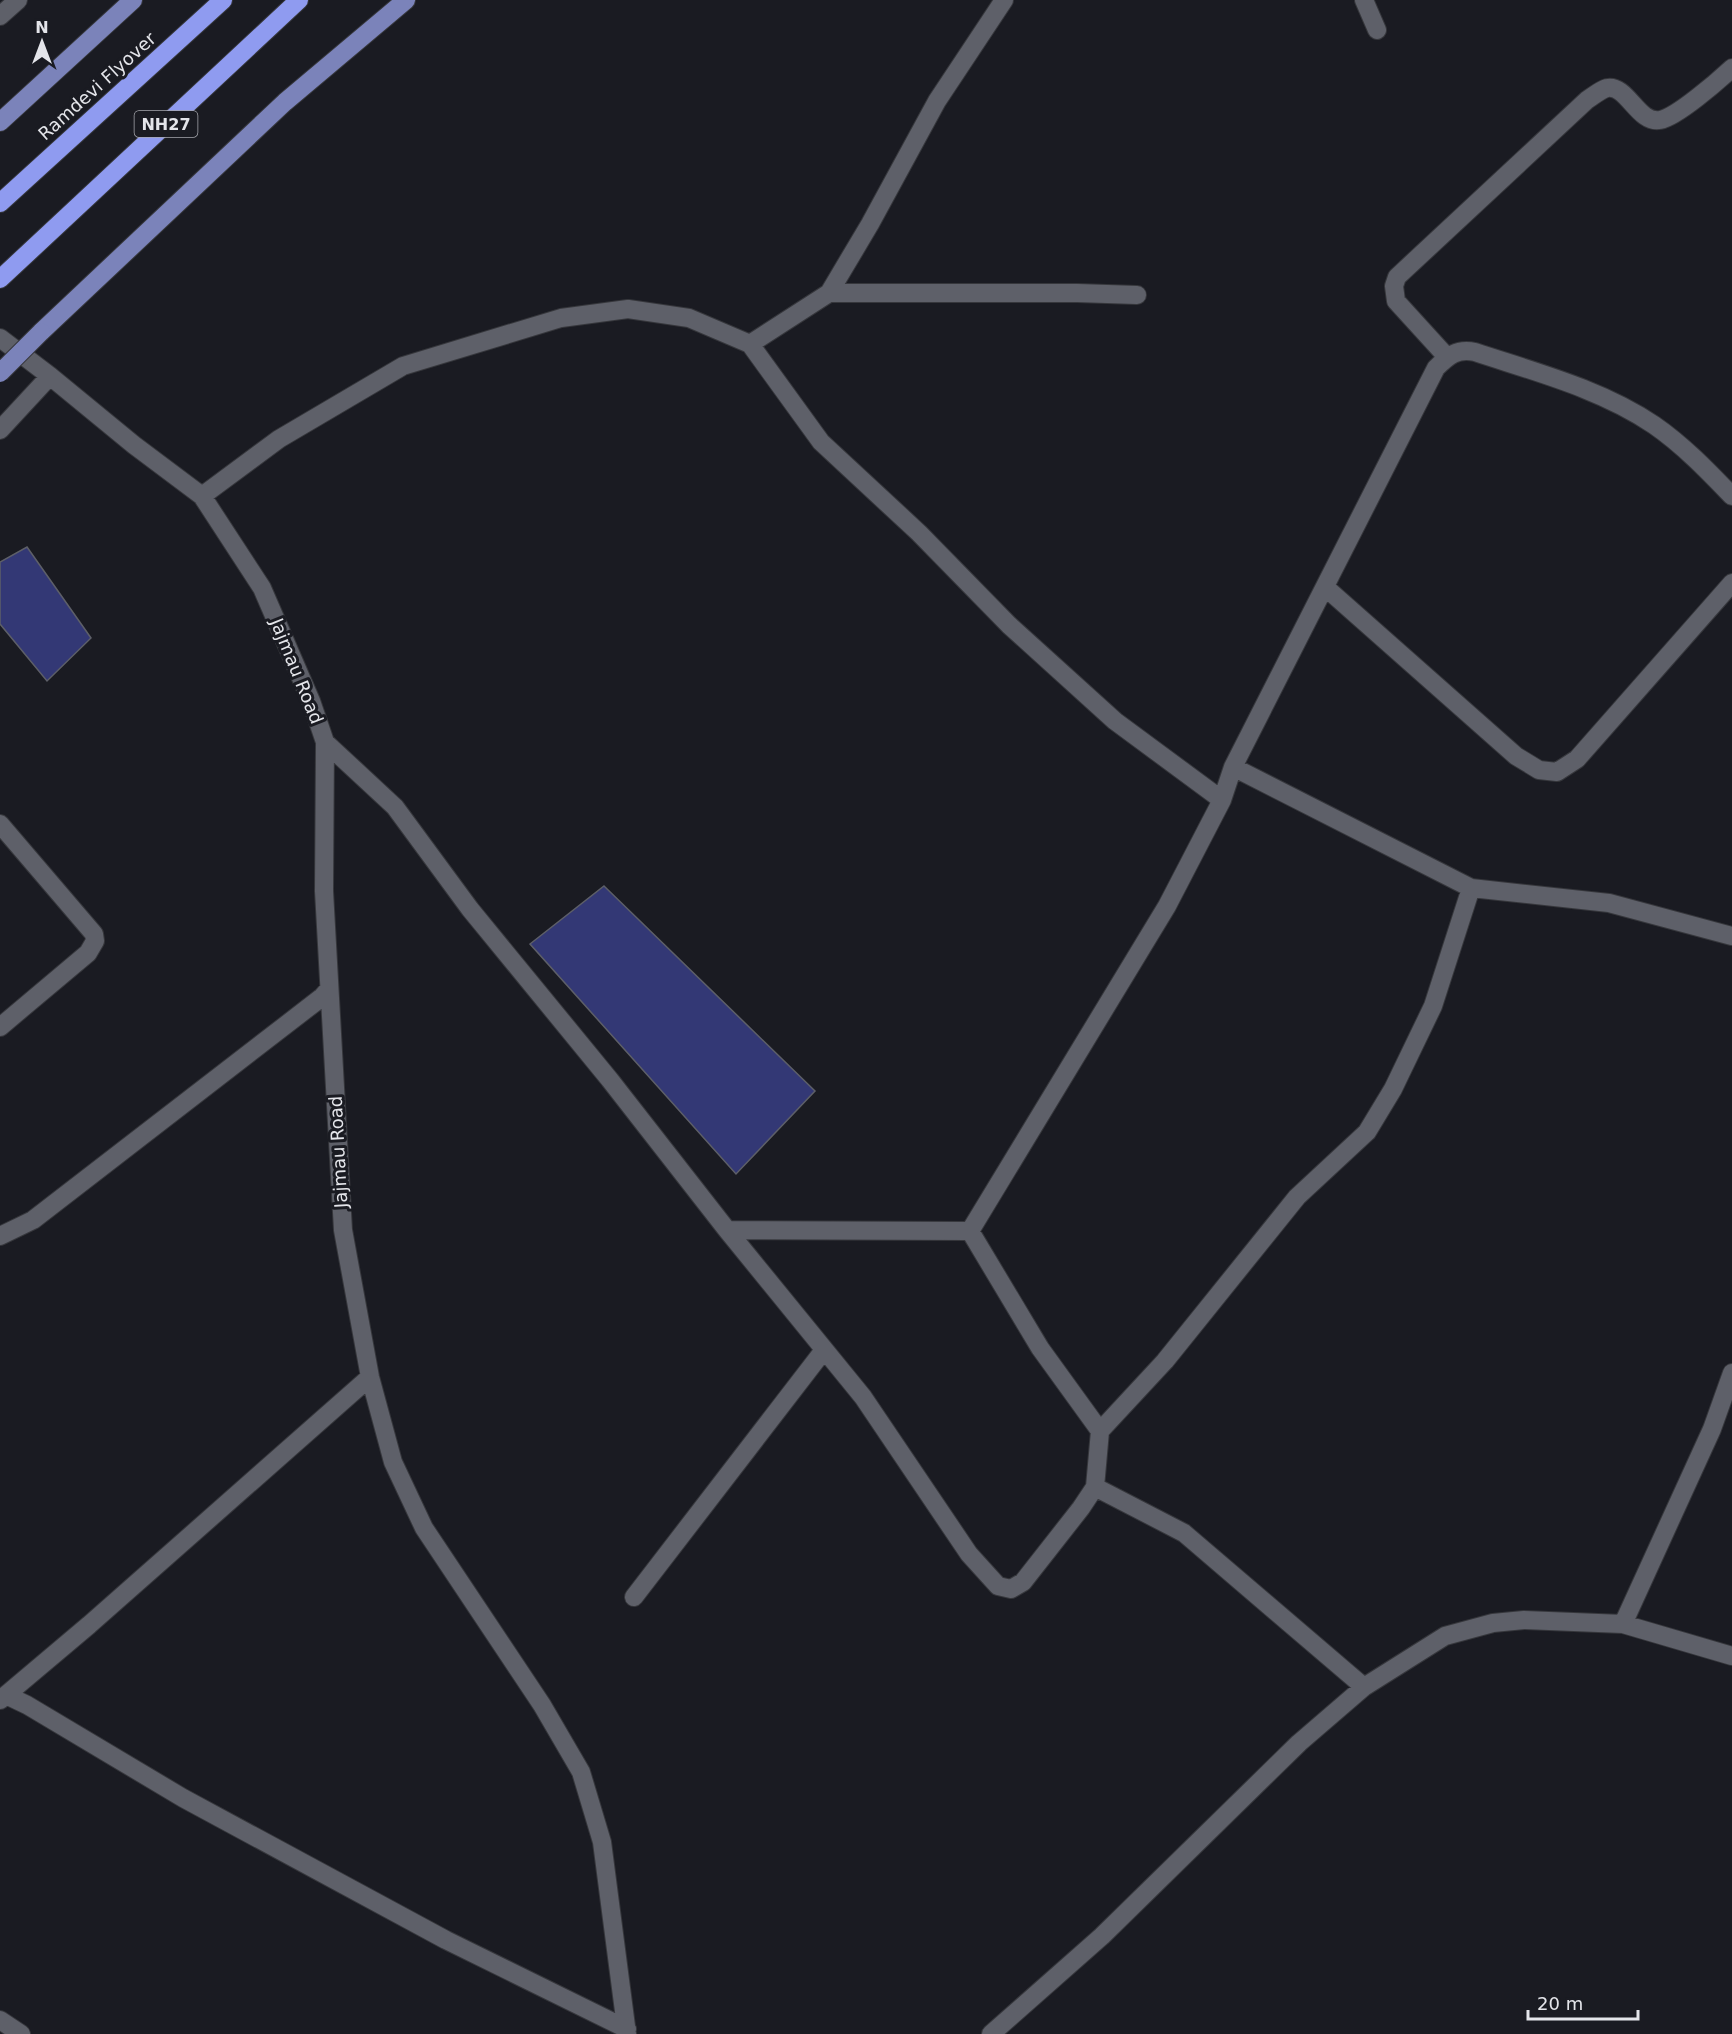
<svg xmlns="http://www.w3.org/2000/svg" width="1732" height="2034" font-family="'DejaVu Sans',sans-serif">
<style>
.building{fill:#333875;stroke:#5d5f68;stroke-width:1.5}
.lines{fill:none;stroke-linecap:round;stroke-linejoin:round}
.minor-casing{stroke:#36373c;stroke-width:20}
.major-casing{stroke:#36373c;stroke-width:20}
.highway-casing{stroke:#36373c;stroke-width:20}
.minor{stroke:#5e6069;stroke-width:18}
.major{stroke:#7b83ba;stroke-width:18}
.highway{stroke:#8f9bf0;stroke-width:18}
.major-bridge-casing{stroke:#36373c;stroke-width:20;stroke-linecap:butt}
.major-bridge{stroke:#7b83ba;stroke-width:18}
.labels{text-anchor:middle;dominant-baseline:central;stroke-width:6;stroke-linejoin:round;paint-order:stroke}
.shield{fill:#1a1b22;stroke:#a7a8ae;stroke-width:1.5}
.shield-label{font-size:16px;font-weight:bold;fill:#e4e5ea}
.street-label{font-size:18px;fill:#e4e5ea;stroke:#1a1b22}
</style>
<rect width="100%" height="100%" fill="#1a1b22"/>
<!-- building -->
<path class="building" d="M27 547 91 638 47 681 0 624V562Z
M604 886 815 1091 736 1174 530 944Z"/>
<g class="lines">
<!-- minor casing -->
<g class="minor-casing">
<path id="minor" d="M1364 0 1377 30
M0 16 18 0
M829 293H1077L1137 295
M0 338 50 376 134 445 202 496 262 588 311 701 325 742 324 891 343 1230 370 1377 393 1462 424 1528 542 1705 581 1772 602 1842 627 2034
M750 344 829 293 870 224 937 101 1004 0
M1447 357 1396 301 1394 286 1397 277 1587 100C1592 97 1600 90 1607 88 1627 84 1638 124 1660 120 1677 117 1719 80 1732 68
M0 430 50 376
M202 496 279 439 403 366 561 318 628 309 689 318 750 344 821 442 919 533 1009 625 1115 721 1222 800
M1325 587 1516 756 1539 770 1557 772 1577 759 1732 583
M325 742 395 807 470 909 610 1080 727 1230 863 1397 969 1554 998 1586 1011 1589 1023 1582 1081 1508 1095 1487 1100 1431 1165 1361 1297 1197 1367 1132 1393 1089 1433 1006 1471 888
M1233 767 1436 368C1448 356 1457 348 1475 352 1535 372 1601 389 1654 425 1683 445 1708 471 1732 496
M0 824 94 934 95 941 88 953 0 1027
M727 1230 970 1231 1040 1348 1100 1431
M970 1231 1167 906 1222 800 1233 767 1471 888 1609 903 1732 936
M0 1236 33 1220 322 997 329 989
M1095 1487 1184 1533 1364 1687
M634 1597 824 1350
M1623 1624 1712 1429 1732 1373
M6 1695 27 1705 183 1798 446 1940 627 2029
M0 1700 89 1625 370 1377
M0 2020 21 2034
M991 2034 1102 1936 1299 1743 1364 1687 1445 1636 1493 1623 1524 1620 1623 1624 1732 1656"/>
</g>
<!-- major casing -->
<g class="major-casing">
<path id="major" d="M0 122 133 0
M41 332 285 102 406 0"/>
</g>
<!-- highway casing -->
<g class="highway-casing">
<path id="highway" d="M0 203 223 0
M0 279 299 0"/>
</g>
<!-- minor -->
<use href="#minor" class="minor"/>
<!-- major -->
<use href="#major" class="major"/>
<!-- highway -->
<use href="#highway" class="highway"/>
<!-- major-bridge casing -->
<g class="major-bridge-casing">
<path id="major-bridge" d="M0 373 41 332"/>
</g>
<!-- major-bridge -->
<use href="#major-bridge" class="major-bridge"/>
</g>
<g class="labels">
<!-- shield labels -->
<rect class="shield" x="134.5" y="111" width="63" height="26" rx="4.5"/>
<g class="shield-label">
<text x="166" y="124">NH27</text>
</g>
<!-- street labels -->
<g class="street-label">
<text transform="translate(97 86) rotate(-42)">Ramdevi Flyover</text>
<text transform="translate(297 671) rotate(68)">Jajmau Road</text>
<text transform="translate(338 1152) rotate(-93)">Jajmau Road</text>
</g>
</g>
<!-- north arrow -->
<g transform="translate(42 42)" stroke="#1a1b22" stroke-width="4.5" paint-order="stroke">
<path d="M0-4.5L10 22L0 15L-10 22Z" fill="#e4e5ea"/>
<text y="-9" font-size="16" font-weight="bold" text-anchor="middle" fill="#e4e5ea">N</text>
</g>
<!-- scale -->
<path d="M1528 2010v9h110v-9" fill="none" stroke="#e4e5ea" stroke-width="3"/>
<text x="1537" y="2010" font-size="18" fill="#e4e5ea" stroke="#1a1b22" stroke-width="4.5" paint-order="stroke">20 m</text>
</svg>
